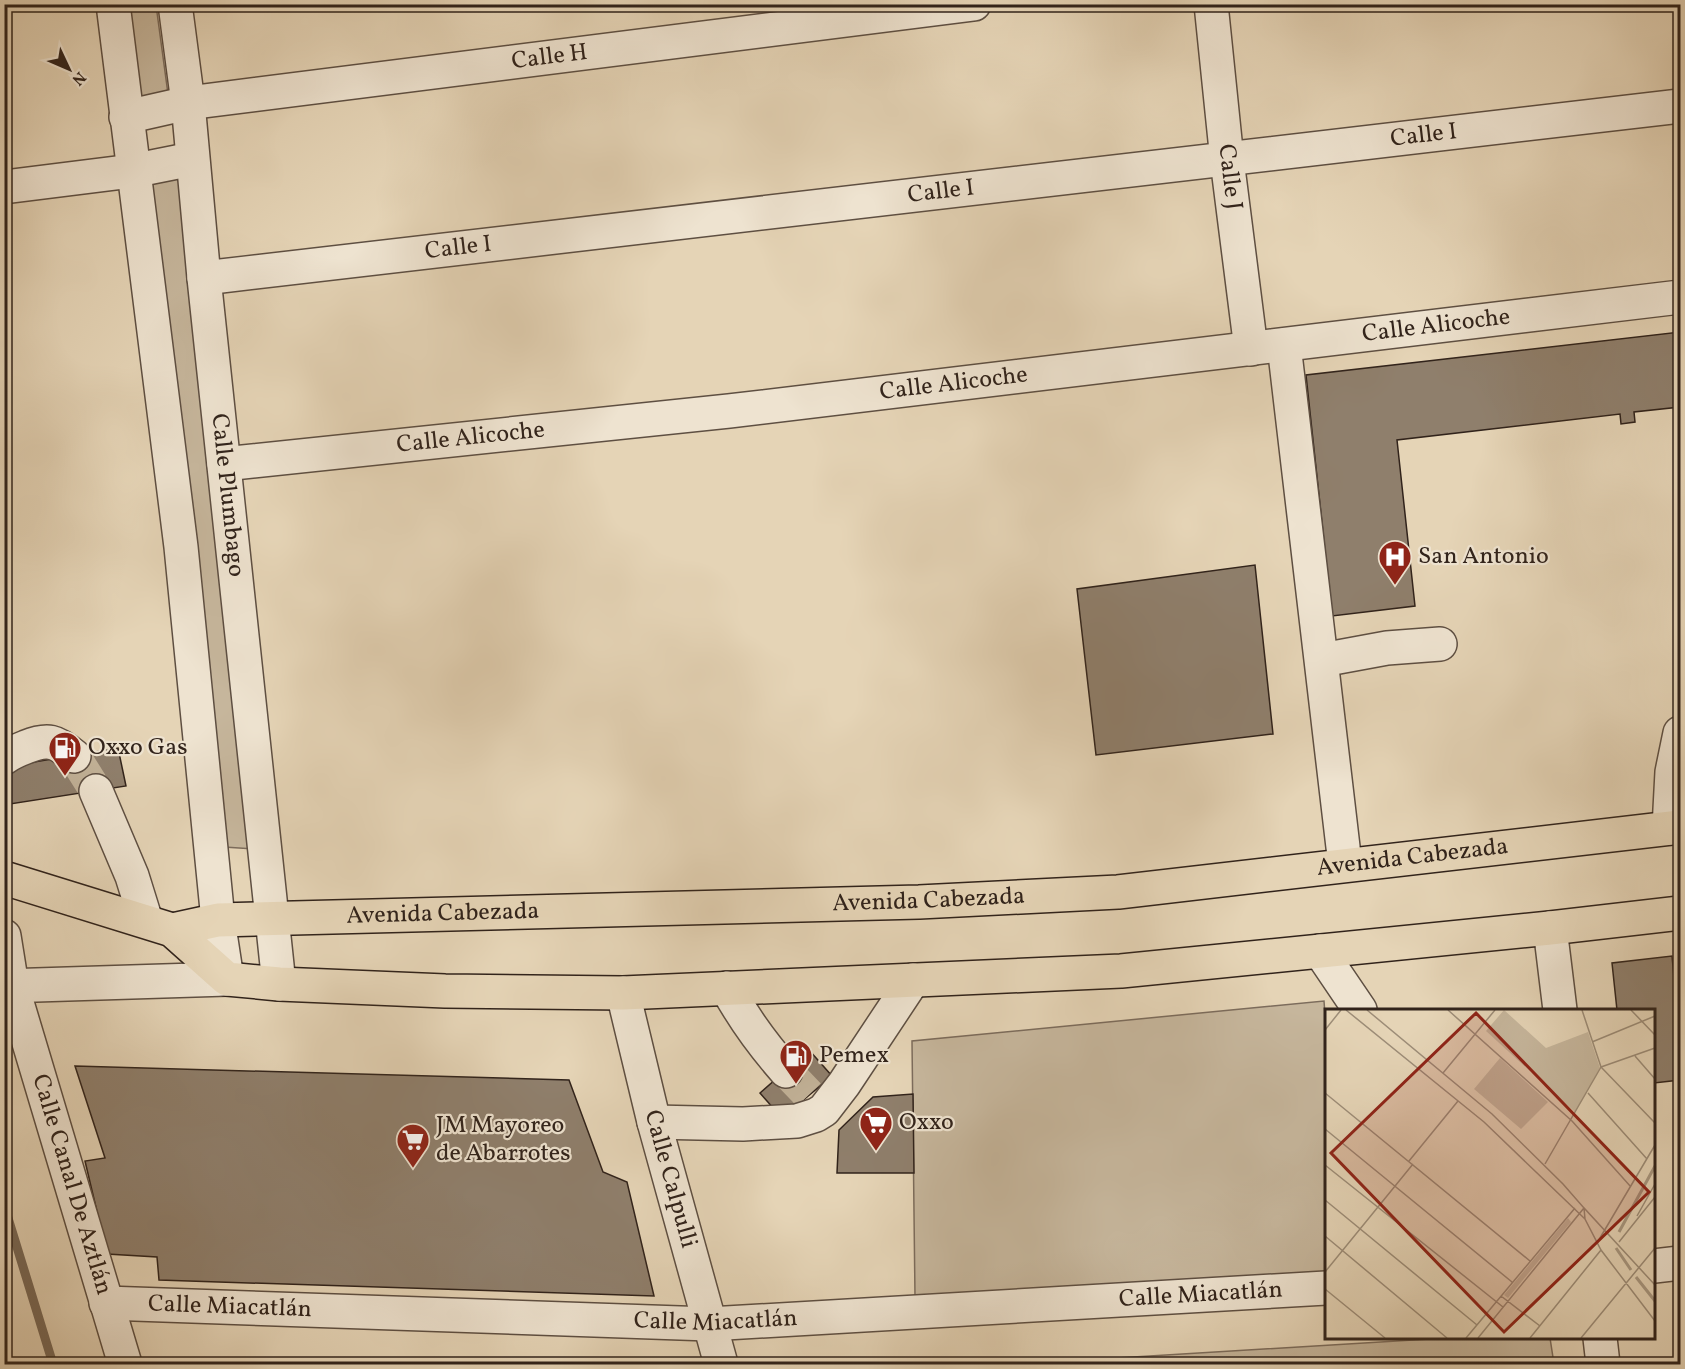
<svg xmlns="http://www.w3.org/2000/svg" width="1685" height="1369" font-family="Vollkorn,serif">
<style>
.green{fill:#c6b69c;stroke:#7c6c5c;stroke-width:1.5}
.lines{fill:none;stroke-linecap:round;stroke-linejoin:round}
.stream{stroke:#786958;stroke-width:9}
.building{fill:#8f7f6c;stroke:#31231b;stroke-width:1.5}
.minor-tunnel{stroke:#c1b197;stroke-width:33;stroke-dasharray:33 16;stroke-linecap:butt}
.minor-casing{stroke:#5e4f42;stroke-width:36}
.major-casing{stroke:#31231b;stroke-width:36}
.minor{stroke:#eee3d0;stroke-width:33}
.major{stroke:#e5d4b6;stroke-width:33}
.labels{text-anchor:middle;dominant-baseline:central;stroke-width:4.5;stroke-linejoin:round;paint-order:stroke}
.street-label{font-size:24px;fill:#31231b;stroke:#eee3d0}
.poi-label{font-size:24px;fill:#31231b;stroke:#eee3d0;text-anchor:start}
.inset-river{fill:none;stroke:#a89881;stroke-width:3}
.inset-road{fill:none;stroke:#9d8d78;stroke-width:1.5}
.view{fill:#8f2418;fill-opacity:0.15;stroke:#8f2418;stroke-width:3}
.inset-edge{fill:none;stroke:#31231b;stroke-width:3}
</style>
<rect width="100%" height="100%" fill="#e5d4b6"/>
<filter id="stains"><feTurbulence type="fractalNoise" baseFrequency=".00333" numOctaves="4"/><feColorMatrix values="0 0 0 0 .2 0 0 0 0 .09 0 0 0 0 .02 0 0 0 .5 -.17"/></filter>
<radialGradient id="worn" r=".72"><stop offset=".6" stop-color="#630" stop-opacity="0"/><stop offset="1" stop-color="#630" stop-opacity=".3"/></radialGradient>
<!-- green -->
<path class="green" d="M127 5H156L168 94 137 97Z
M182 176 254 849 224 847 151 183Z
M1324 1001 1326 1028V1274L915 1297 912 1041Z
M1446 1338H1550L1554 1364H1019Z"/>
<g class="lines">
<!-- stream -->
<path class="stream" d="M4 1205 53 1364"/>
</g>
<!-- building -->
<path class="building" d="M1680 332V407L1634 412 1635 422 1621 424 1620 414 1397 440 1415 606 1332 616 1306 375Z
M1255 565 1273 734 1096 755 1077 589Z
M118 748 126 786 10 804 4 767Z
M1672 956 1680 1042V1080L1654 1083V1010H1617L1612 963Z
M809 1050 832 1076 782 1118 760 1093Z
M75 1066 569 1080 603 1172 627 1182 654 1296 159 1280 157 1257 107 1254 85 1161 105 1158Z
M913 1094 914 1173H837L839 1130 873 1097Z"/>
<g class="lines">
<!-- minor-tunnel -->
<path class="minor-tunnel" d="M74 756 96 791
M786 1071 810 1096"/>
<!-- minor casing -->
<g class="minor-casing">
<g id="minor">
<path id="s1" d="M175 4 188 103 204 278 279 984"/>
<path id="s2" d="M1211 4 1227 160 1251 349"/>
<path id="s3" d="M126 117 188 103 974 4"/>
<path d="M4 187 132 171 192 159"/>
<path id="s4" d="M204 278 1680 106"/>
<path d="M1284 345 1345 864"/>
<path id="s5" d="M224 464 729 411 1680 297"/>
<path d="M1322 660 1387 648 1440 644"/>
<path d="M4 758C11 753 18 750 26 747 48 738 56 741 74 756"/>
<path d="M96 791 132 876 146 921"/>
<path d="M1669 828 1672 772 1680 733"/>
<path d="M1550 928 1560 1010"/>
<path id="s6" d="M4 936 12 986 125 1364"/>
<path d="M1320 951 1360 1010"/>
<path d="M4 986 227 979 218 920 181 547 113 4"/>
<path d="M727 988C744 1019 763 1045 786 1071"/>
<path id="s7" d="M623 993 654 1122 721 1364"/>
<path d="M654 1122 743 1124 797 1121 816 1115 824 1110 844 1084 913 980"/>
<path d="M1654 1266 1680 1263"/>
<path id="s8" d="M106 1303 709 1324 1326 1288"/>
<path d="M1600 1338 1603 1364"/>
</g>
</g>
<!-- major casing -->
<g class="major-casing">
<g id="major">
<path d="M4 878 172 930 227 979 279 984 445 991 623 993 1121 971 1550 928 1680 913"/>
<path id="s9" d="M172 930 218 920 919 902 1118 892 1680 827"/>
</g>
</g>
<!-- minor -->
<use href="#minor" class="minor"/>
<!-- major -->
<use href="#major" class="major"/>
</g>
<!-- icons -->
<defs>
<g id="hospital-pin" transform="scale(1.725)"><path d="M0 17L-7.5 6A9.5 9.5 0 1 1 7.5 6Z" fill="#8f2418" stroke="#eee3d0"/><path d="M-5-5h3v3.5h4V-5h3V5h-3V1.5h-4V5h-3Z" fill="#fff"/></g>
<g id="fuel-pin" transform="scale(1.725)"><path d="M0 17L-7.5 6A9.5 9.5 0 1 1 7.5 6Z" fill="#8f2418" stroke="#eee3d0"/><path d="M-5.5-6h7V0h2V4h1.3V-2.5L3-4.5l.8-.8L6-3V5H2.5V1h-1V6h-7ZM-4.2-4.7v3.2H.2V-4.7Z" fill="#fff"/></g>
<g id="supermarket-pin" transform="scale(1.725)"><path d="M0 17L-7.5 6A9.5 9.5 0 1 1 7.5 6Z" fill="#8f2418" stroke="#eee3d0"/><path d="M-6-5.5h2.5l.6 2H6L4.5 2H-2.5L-4.4-4H-6ZM-1.5 3.2a1.3 1.3 0 1 0 .1 0ZM3 3.2a1.3 1.3 0 1 0 .1 0Z" fill="#fff"/></g>
</defs>
<g fill-rule="evenodd">
<use href="#hospital-pin" x="1395" y="557"/>
<use href="#fuel-pin" x="65" y="748"/>
<use href="#fuel-pin" x="796" y="1056"/>
<use href="#supermarket-pin" x="876" y="1123"/>
<use href="#supermarket-pin" x="413" y="1140"/>
</g>
<g class="labels">
<!-- street labels -->
<g class="street-label">
<text stroke="none"><textPath href="#s3" startOffset="428">Calle H</textPath></text>
<text stroke="none"><textPath href="#s4" startOffset="1228">Calle I</textPath></text>
<text stroke="none"><textPath href="#s2" startOffset="174">Calle J</textPath></text>
<text stroke="none"><textPath href="#s4" startOffset="742">Calle I</textPath></text>
<text stroke="none"><textPath href="#s4" startOffset="256">Calle I</textPath></text>
<text stroke="none"><textPath href="#s5" startOffset="1220">Calle Alicoche</textPath></text>
<text stroke="none"><textPath href="#s5" startOffset="734">Calle Alicoche</textPath></text>
<text stroke="none"><textPath href="#s5" startOffset="248">Calle Alicoche</textPath></text>
<text stroke="none"><textPath href="#s1" startOffset="494">Calle Plumbago</textPath></text>
<text stroke="none"><textPath href="#s9" startOffset="1244">Avenida Cabezada</textPath></text>
<text stroke="none"><textPath href="#s9" startOffset="758">Avenida Cabezada</textPath></text>
<text stroke="none"><textPath href="#s9" startOffset="272">Avenida Cabezada</textPath></text>
<text stroke="none"><textPath href="#s7" startOffset="192">Calle Calpulli</textPath></text>
<text stroke="none"><textPath href="#s6" startOffset="258">Calle Canal De Aztlán</textPath></text>
<text stroke="none"><textPath href="#s8" startOffset="1096">Calle Miacatlán</textPath></text>
<text stroke="none"><textPath href="#s8" startOffset="124">Calle Miacatlán</textPath></text>
<text stroke="none"><textPath href="#s8" startOffset="610">Calle Miacatlán</textPath></text>
</g>
<!-- poi labels -->
<g class="poi-label">
<text x="1418" y="557">San Antonio</text>
<text x="88" y="748">Oxxo Gas</text>
<text x="819" y="1056">Pemex</text>
<text x="899" y="1123">Oxxo</text>
<text x="436" y="1126">JM Mayoreo<tspan x="436" dy="28">de Abarrotes</tspan></text>
</g>
</g>
<!-- overview -->
<g transform="translate(1325 1009)">
<rect width="330" height="330" fill="#e5d4b6"/>
<path d="M179 1 221 39 263 23 275 59 250 103 161 22ZM175 49 223 93 196 120 149 80ZM243 209 246 213 183 289 179 286Z" fill="#c6b69c"/>
<path class="inset-river" d="M294 223 330 157M291 239 306 261M311 268 330 292"/>
<path class="inset-road" d="M21 1 159 113 260 210M42 1 167 105 238 175 259 199 260 210 276 241 330 312M123 1 247 112 306 178M257 1 276 58M306 1 330 26M0 21 16 1M267 33 330 7M310 47 330 70M276 58 330 114M276 58 330 39M118 64 170 1M0 84 205 252M263 84 322 150M0 120 187 273M84 152 133 92M220 155 276 58M0 156 178 298M0 191 152 316M312 207 330 175M0 227 122 329M294 233 330 188M272 234 330 136M0 263 88 155M0 280 60 329M176 287 215 317M141 329 250 199M153 329 259 199 330 276M205 329 276 241M256 329 330 239"/>
<path class="view" d="M151 4 324 183 179 323 6 144Z"/>
<rect width="330" height="330" class="inset-edge"/>
</g>
<!-- margin -->
<rect width="1685" height="1369" fill="none" stroke="#e5d4b6" stroke-width="24"/>
<rect x="6" y="6" width="1673" height="1357" fill="none" stroke="#31231b" stroke-width="3"/>
<rect x="12" y="12" width="1661" height="1345" fill="none" stroke="#31231b" stroke-width="1.5"/>
<!-- north arrow -->
<g transform="translate(69 69) rotate(134)" stroke="#eee3d0" stroke-width="4.5" paint-order="stroke">
<path d="M0-4.5L10 22L0 15L-10 22Z" fill="#31231b"/>
<text y="-9" font-size="16" font-weight="bold" text-anchor="middle" fill="#31231b">N</text>
</g>
<rect width="100%" height="100%" filter="url(#stains)"/>
<rect width="100%" height="100%" fill="url(#worn)"/>
</svg>
